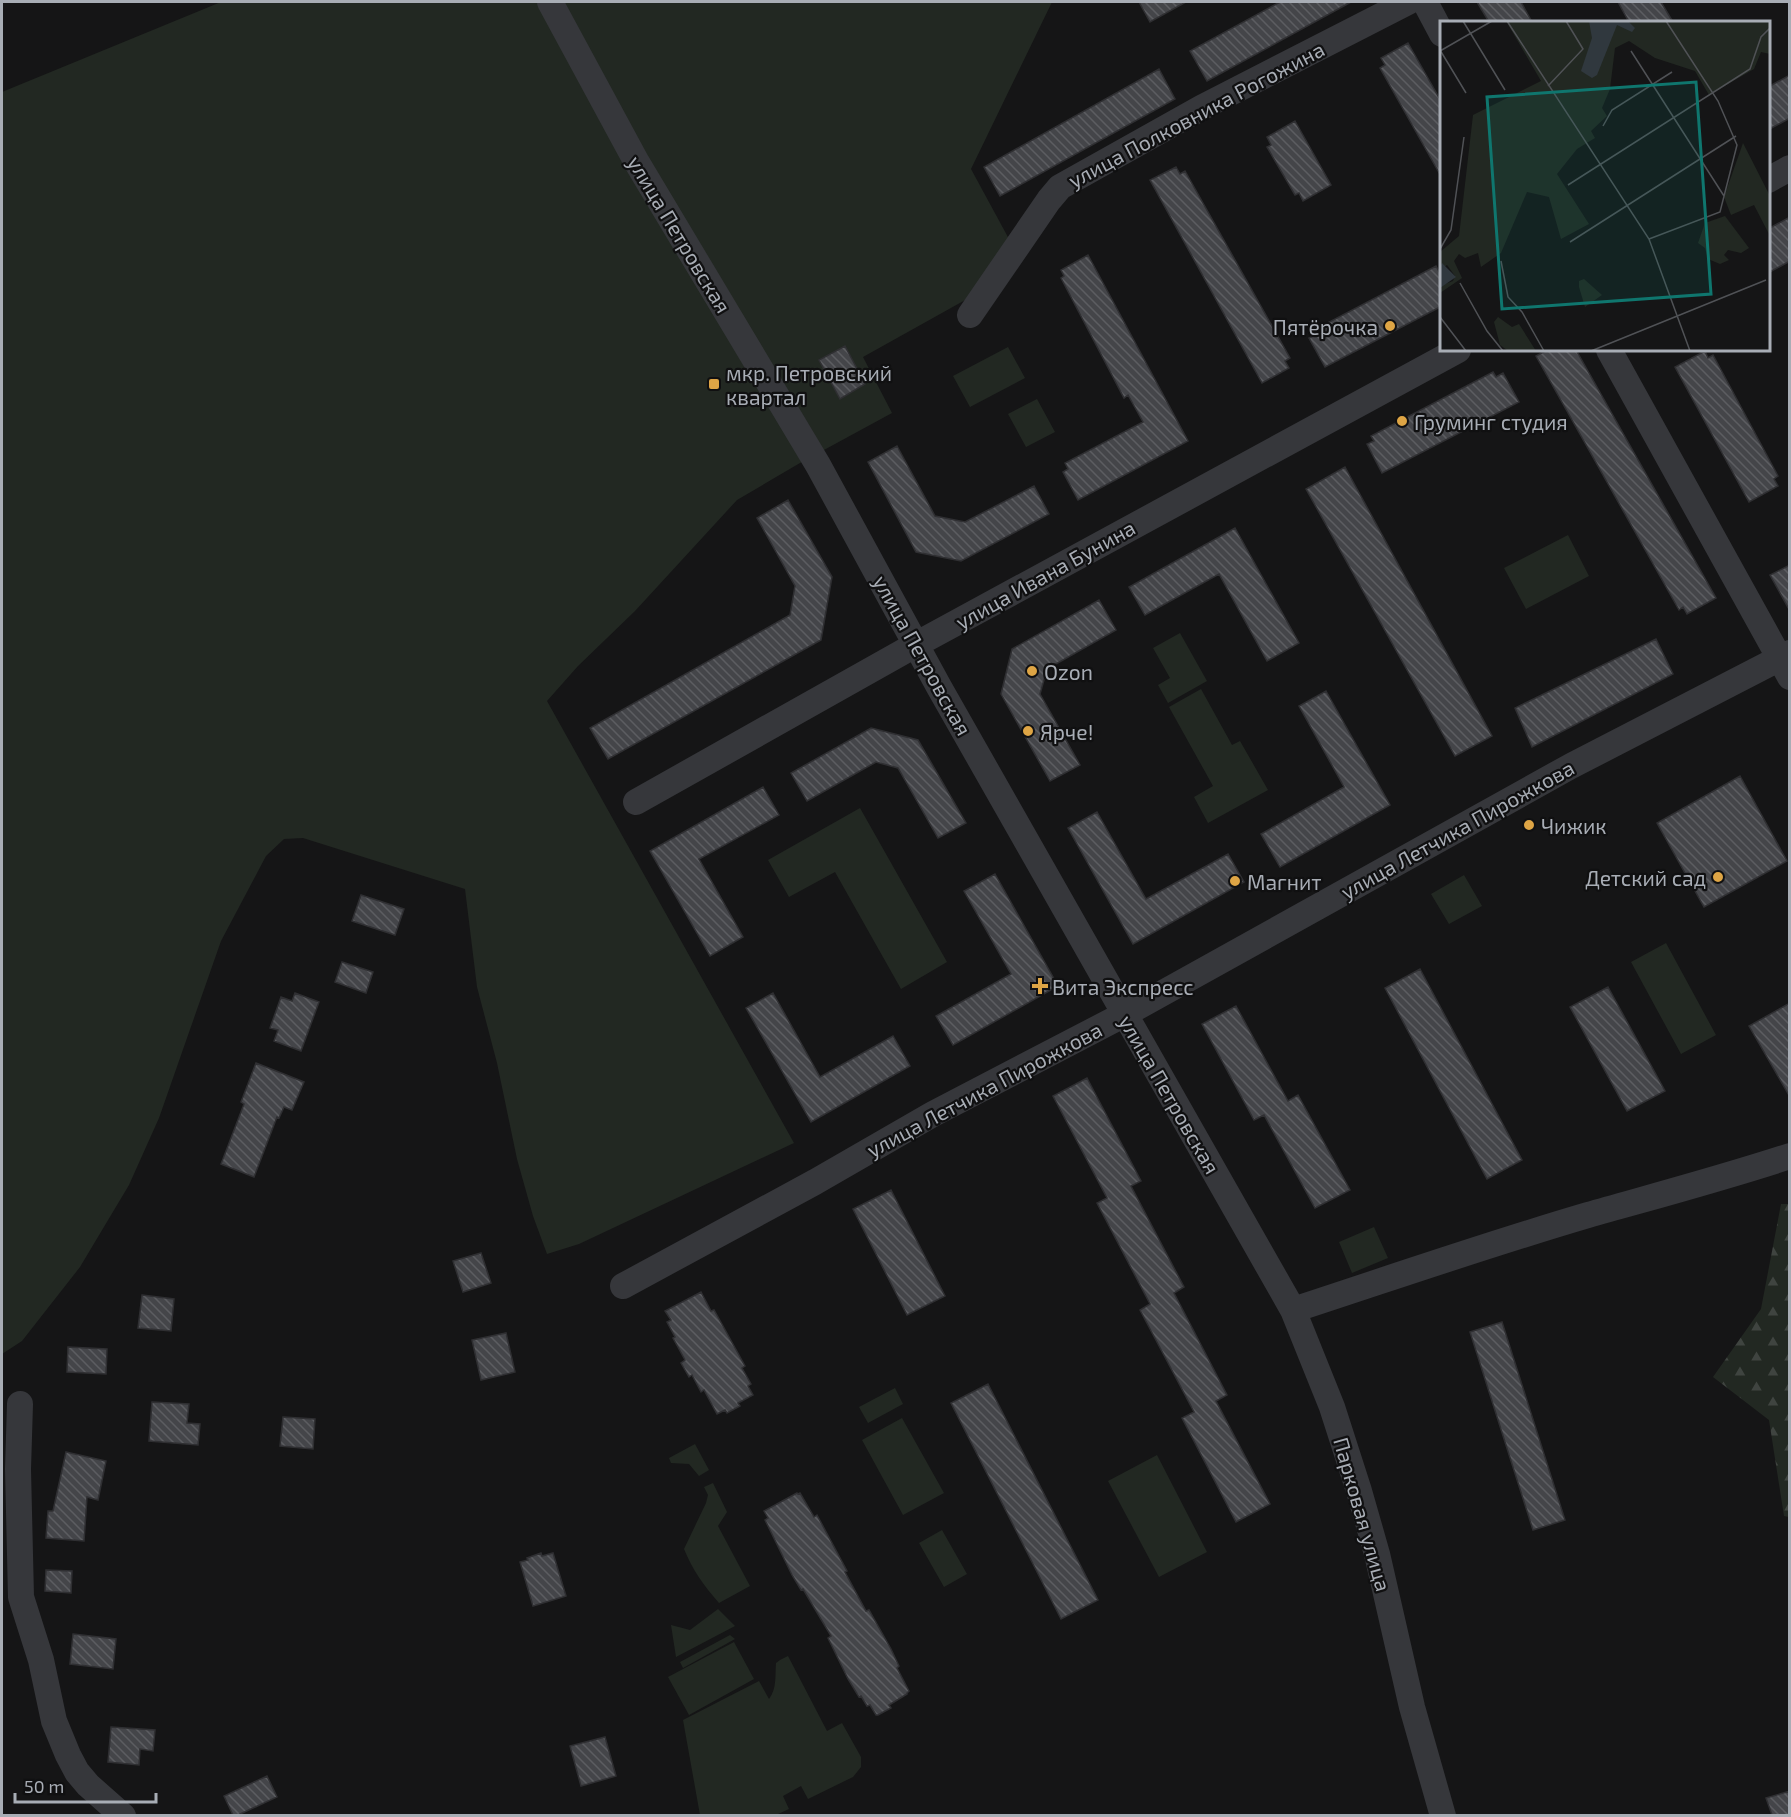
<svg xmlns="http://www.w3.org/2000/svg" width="1791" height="1817" font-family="'Exo 2',sans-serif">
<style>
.green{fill:#222822}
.forest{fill:url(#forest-firs)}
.building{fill:url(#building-back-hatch);stroke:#2f2f32;stroke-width:1.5}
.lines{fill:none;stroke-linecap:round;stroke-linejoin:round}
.minor{stroke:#36373b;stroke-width:26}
.poi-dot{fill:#dea545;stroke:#101011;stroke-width:2}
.labels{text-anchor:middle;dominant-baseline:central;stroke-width:4.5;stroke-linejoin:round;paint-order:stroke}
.street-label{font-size:21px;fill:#a8adb5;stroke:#101011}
.poi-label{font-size:21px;fill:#a8adb5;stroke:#101011;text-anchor:start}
.inset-road{fill:none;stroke:#505256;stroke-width:1.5}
.view{fill:#0f766e;fill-opacity:0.15;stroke:#0f766e;stroke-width:3}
.inset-edge{fill:none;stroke:#a8adb5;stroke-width:3}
</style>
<defs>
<pattern id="forest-firs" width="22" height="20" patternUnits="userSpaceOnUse" patternTransform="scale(1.5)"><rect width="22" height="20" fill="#222822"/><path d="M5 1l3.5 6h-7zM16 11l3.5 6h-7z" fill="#3f4440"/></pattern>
<pattern id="building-back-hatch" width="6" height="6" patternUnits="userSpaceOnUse" patternTransform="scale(1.5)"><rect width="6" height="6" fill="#444549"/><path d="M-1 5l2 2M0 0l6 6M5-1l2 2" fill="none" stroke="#5c5d61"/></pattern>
</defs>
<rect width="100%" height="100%" fill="#151516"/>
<!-- green -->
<path class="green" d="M221 2H1052L971 169 1009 239 967 299 863 357 892 413 800 463 737 500 635 611 578 666 547 701 794 1143 579 1244 547 1254 533 1216 517 1159 497 1063 477 987 465 889 303 838 284 839 266 856 221 941 159 1118 129 1185 80 1267 22 1341 2 1354V92Z
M1008 347 1025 378 970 407 953 376Z
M1037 399 1055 432 1026 447 1008 414Z
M1568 535 1589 576 1526 609 1504 568Z
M1180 633 1207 681 1168 703 1158 685 1170 678 1153 648Z
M1201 689 1232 745 1240 741 1268 790 1208 823 1194 797 1213 786 1169 707Z
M860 808 947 962 901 989 835 872 789 897 768 860Z
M1464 875 1482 906 1449 924 1431 894Z
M1666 943 1716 1035 1681 1054 1631 962Z
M1374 1227 1388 1258 1352 1273 1339 1242Z
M895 1388 903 1404 868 1423 859 1407Z
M902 1418 944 1493 903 1515 862 1440Z
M695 1444 709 1470 699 1476 689 1464 671 1463 669 1458Z
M1157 1455 1207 1552 1159 1577 1108 1481Z
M713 1483 727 1512 718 1526 750 1586 719 1603C704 1586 692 1569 684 1549L706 1503 708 1495 704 1487Z
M942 1530 967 1574 944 1587 919 1543Z
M718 1609 735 1626 676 1657 671 1625 690 1630Z
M730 1635 735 1639 683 1668 680 1662Z
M734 1642 754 1679 689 1715 668 1677Z
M788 1656 827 1731 842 1723 861 1757V1767L853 1777 808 1799 801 1786 783 1796 789 1809 776 1815H700L683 1720 759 1681 769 1699C777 1689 775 1675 776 1663L780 1660Z"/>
<!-- forest -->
<path class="forest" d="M1781 1204H1790L1789 1517 1784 1516 1769 1420 1713 1377 1761 1309Z"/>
<!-- building -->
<path class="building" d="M1139 2H1186L1150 22Z
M1280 2H1351L1207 81 1190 51Z
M1477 2H1521L1532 22H1489Z
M1618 2H1661L1673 22H1629Z
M1408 43 1442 103V178L1380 68 1385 65 1381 58Z
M1159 69 1175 99 1000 196 984 167Z
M1790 75V118L1768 130V87Z
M1295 121 1331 185 1303 201 1299 193 1295 195 1267 147 1271 145 1267 137Z
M1176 167 1180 174 1185 171 1290 358 1285 361 1289 368 1262 383 1150 180Z
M1790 217V261L1768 273V229Z
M1088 255 1188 441 1078 500 1063 472 1068 469 1065 463 1143 422 1128 395 1124 398 1061 278 1064 276 1061 270Z
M1436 266 1442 277V306L1325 367 1309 338 1316 335 1314 330Z
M845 346 865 384 840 399 819 360Z
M1547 350H1576L1716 598 1687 614 1683 607 1679 610 1536 356Z
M1705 351 1708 358 1713 355 1778 476 1774 479 1778 486 1749 502 1675 367Z
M1493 372 1496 377 1503 373 1519 402 1382 473 1367 444 1374 441 1371 436Z
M897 446 935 516 965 522 1034 486 1049 514 961 561 916 552 868 462Z
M1345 467 1492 736 1455 756 1306 489Z
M788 500 832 577 821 640 608 759 590 728 790 615 795 586 757 518Z
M1235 528 1299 643 1267 661 1219 574 1145 615 1129 587Z
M1790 565V611L1770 575Z
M1099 600 1116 630 1047 669 1040 694 1080 765 1050 781 1001 694 1012 649Z
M1656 639 1673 674 1532 747 1515 708Z
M1326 691 1390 805 1280 867 1261 834 1344 787 1299 706Z
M871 728 918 740 966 823 938 838 898 768 876 762 807 801 791 773Z
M1740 776 1787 861 1704 907 1657 823Z
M763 787 779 815 699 859 743 937 710 956 650 851Z
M1097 812 1146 899 1228 854 1244 882 1133 944 1068 828Z
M995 874 1058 986 953 1045 936 1016 1011 974 964 891Z
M361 895 404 909 395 935 352 921Z
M342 962 373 972 366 993 335 982Z
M1420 969 1522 1160 1487 1179 1385 988Z
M1608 987 1665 1091 1627 1111 1570 1007Z
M295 993 319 1002 301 1051 274 1041 278 1030 270 1028 281 997 292 1001Z
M773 993 820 1077 893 1036 910 1066 811 1122 746 1008Z
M1790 1003V1097L1749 1026Z
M1236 1006 1288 1101 1298 1095 1350 1190 1315 1208 1264 1115 1254 1120 1202 1024Z
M256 1063 304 1082 292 1110 284 1107 279 1118 277 1117 254 1177 221 1164 244 1104 241 1102Z
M1087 1078 1141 1181 1131 1186 1184 1287 1174 1293 1227 1395 1216 1401 1270 1504 1236 1522 1182 1418 1194 1412 1140 1310 1150 1304 1097 1203 1107 1198 1053 1096Z
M891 1190 945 1296 907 1315 853 1209Z
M481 1253 491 1283 463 1292 453 1261Z
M701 1292 711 1311 714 1310 723 1326 745 1366 742 1368 751 1384 748 1386 753 1395 738 1403 740 1406 727 1413 725 1410 717 1414 704 1390 701 1392 692 1375 689 1377 681 1363 685 1360 673 1338 675 1337 667 1322 671 1320 665 1311Z
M142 1295 174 1299 171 1331 138 1328Z
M1502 1322 1565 1520 1533 1530 1470 1332Z
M506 1333 515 1372 481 1380 472 1340Z
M68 1347 107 1349 106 1374 67 1372Z
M988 1384 1098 1600 1061 1619 951 1403Z
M152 1402 189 1404 187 1423 200 1424 198 1445 149 1441Z
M283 1417 315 1419 313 1449 280 1446Z
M66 1452 106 1461 98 1500 87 1497 84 1541 46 1538 48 1511H53Z
M797 1493 798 1494 800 1493 814 1517 817 1515 847 1571 845 1572 866 1611 869 1610 891 1649 899 1666 897 1668 909 1691 907 1693V1694L889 1705 891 1708 878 1715H876L870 1705 867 1706 861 1696 859 1697 848 1679 828 1638 831 1636 803 1589 801 1590 792 1575 765 1520 768 1518 764 1511Z
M541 1553 542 1556 553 1553 566 1596 533 1606 520 1562 528 1560 527 1558Z
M46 1570 72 1571 71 1593 45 1591Z
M73 1634 116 1639 113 1669 70 1664Z
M111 1727 155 1730 153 1751 140 1749 139 1765 108 1762Z
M605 1737 616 1776 581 1786 570 1746Z
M267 1776 277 1797 238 1815H233L224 1796Z
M1790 1791V1815H1772L1766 1798Z"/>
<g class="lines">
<!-- minor -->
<path class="minor" d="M550 2 636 161 818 465 939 687 1293 1310 1332 1407 1359 1491 1377 1554 1412 1707 1443 1816
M1425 2 1442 34
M1768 180 1790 168
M970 315 1049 200 1060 187 1201 108 1408 2
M1609 350 1790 677
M636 802 917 644 1458 350
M623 1286 815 1182 933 1114 1125 1014 1571 766 1790 653
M1293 1310C1391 1278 1489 1244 1588 1215 1655 1196 1723 1178 1790 1156
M20 1404 18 1469 21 1597 41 1660 54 1721 68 1755 77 1772 88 1785 123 1816"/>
</g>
<!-- markers -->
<g class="poi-dot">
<circle cx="1390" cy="326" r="6"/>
<rect x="708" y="378" width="12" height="12" rx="3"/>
<circle cx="1402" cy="421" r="6"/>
<circle cx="1032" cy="671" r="6"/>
<circle cx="1028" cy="731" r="6"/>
<circle cx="1529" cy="825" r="6"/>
<circle cx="1718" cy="877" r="6"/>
<circle cx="1235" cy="881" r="6"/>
<path d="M1037 977h6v6h6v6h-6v6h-6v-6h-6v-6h6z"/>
</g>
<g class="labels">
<!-- street labels -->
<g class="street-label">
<text transform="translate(1196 114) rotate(-28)">улица Полковника Рогожина</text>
<text transform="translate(680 234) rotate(59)">улица Петровская</text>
<text transform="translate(1045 574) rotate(-29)">улица Ивана Бунина</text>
<text transform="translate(923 655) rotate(61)">улица Петровская</text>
<text transform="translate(1457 829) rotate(-29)">улица Летчика Пирожкова</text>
<text transform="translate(984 1089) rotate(-28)">улица Летчика Пирожкова</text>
<text transform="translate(1170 1094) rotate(60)">улица Петровская</text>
<text transform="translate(1363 1514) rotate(74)">Парковая улица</text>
</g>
<!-- poi labels -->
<g class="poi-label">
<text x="1378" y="326" text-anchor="end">Пятёрочка</text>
<text x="726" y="372">мкр. Петровский<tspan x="726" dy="24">квартал</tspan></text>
<text x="1414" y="421">Груминг студия</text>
<text x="1044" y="671">Ozon</text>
<text x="1040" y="731">Ярче!</text>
<text x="1541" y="825">Чижик</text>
<text x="1706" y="877" text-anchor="end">Детский сад</text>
<text x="1247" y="881">Магнит</text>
<text x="1052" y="986">Вита Экспресс</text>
</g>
</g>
<!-- overview -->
<g transform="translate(1440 21)">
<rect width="330" height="330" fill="#151516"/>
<path d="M66 0H330V33L321 31 314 48 269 74 255 50 215 37 189 20 175 27 170 68 162 87 167 95 151 110 155 117 137 128 117 153 149 203 121 218 109 176 87 171 61 232 41 246 38 232 25 237 19 233 14 240 22 257 0 272 2 264 13 260 15 255 7 244 0 249V231L19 215 33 94 101 60ZM303 122 330 175V215L314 184 291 194 284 176ZM144 258 162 274 145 286 139 266V260Z" fill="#222822"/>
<path d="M285 195 309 227 301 232 288 229 284 234 289 239 280 243 268 238 265 227 258 222 265 202ZM58 296 72 306 79 303 96 330H68L60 324 54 301Z" fill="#222822"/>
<path d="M149 0H188L195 7 192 11 177 4 157 54 152 57 141 50 152 17ZM2 242 16 256 0 267V246Z" fill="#30383e"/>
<path class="inset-road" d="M23 0 65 69M67 0 209 218 250 330M0 29 26 72M0 30 52 0M191 30 284 175M108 65 143 28 126 0M163 105 172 89 232 51M128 164 310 48 321 16 330 7M209 218 280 191 297 124 278 80 226 0M130 221 296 115M0 228 11 209 24 116M61 240 68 276 82 291 104 330M20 262 47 310 63 330M0 296 26 330M151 330 326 259"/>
<path class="view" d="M256 61 271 273 62 288 47 76Z"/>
<rect width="330" height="330" class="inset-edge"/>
</g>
<!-- border -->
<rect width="1791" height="1817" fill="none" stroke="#a8adb5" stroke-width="6"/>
<!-- scale -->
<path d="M15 1793v9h141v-9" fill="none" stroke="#a8adb5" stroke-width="3"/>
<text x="24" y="1793" font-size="18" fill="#a8adb5" stroke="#101011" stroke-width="4.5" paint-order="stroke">50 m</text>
</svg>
